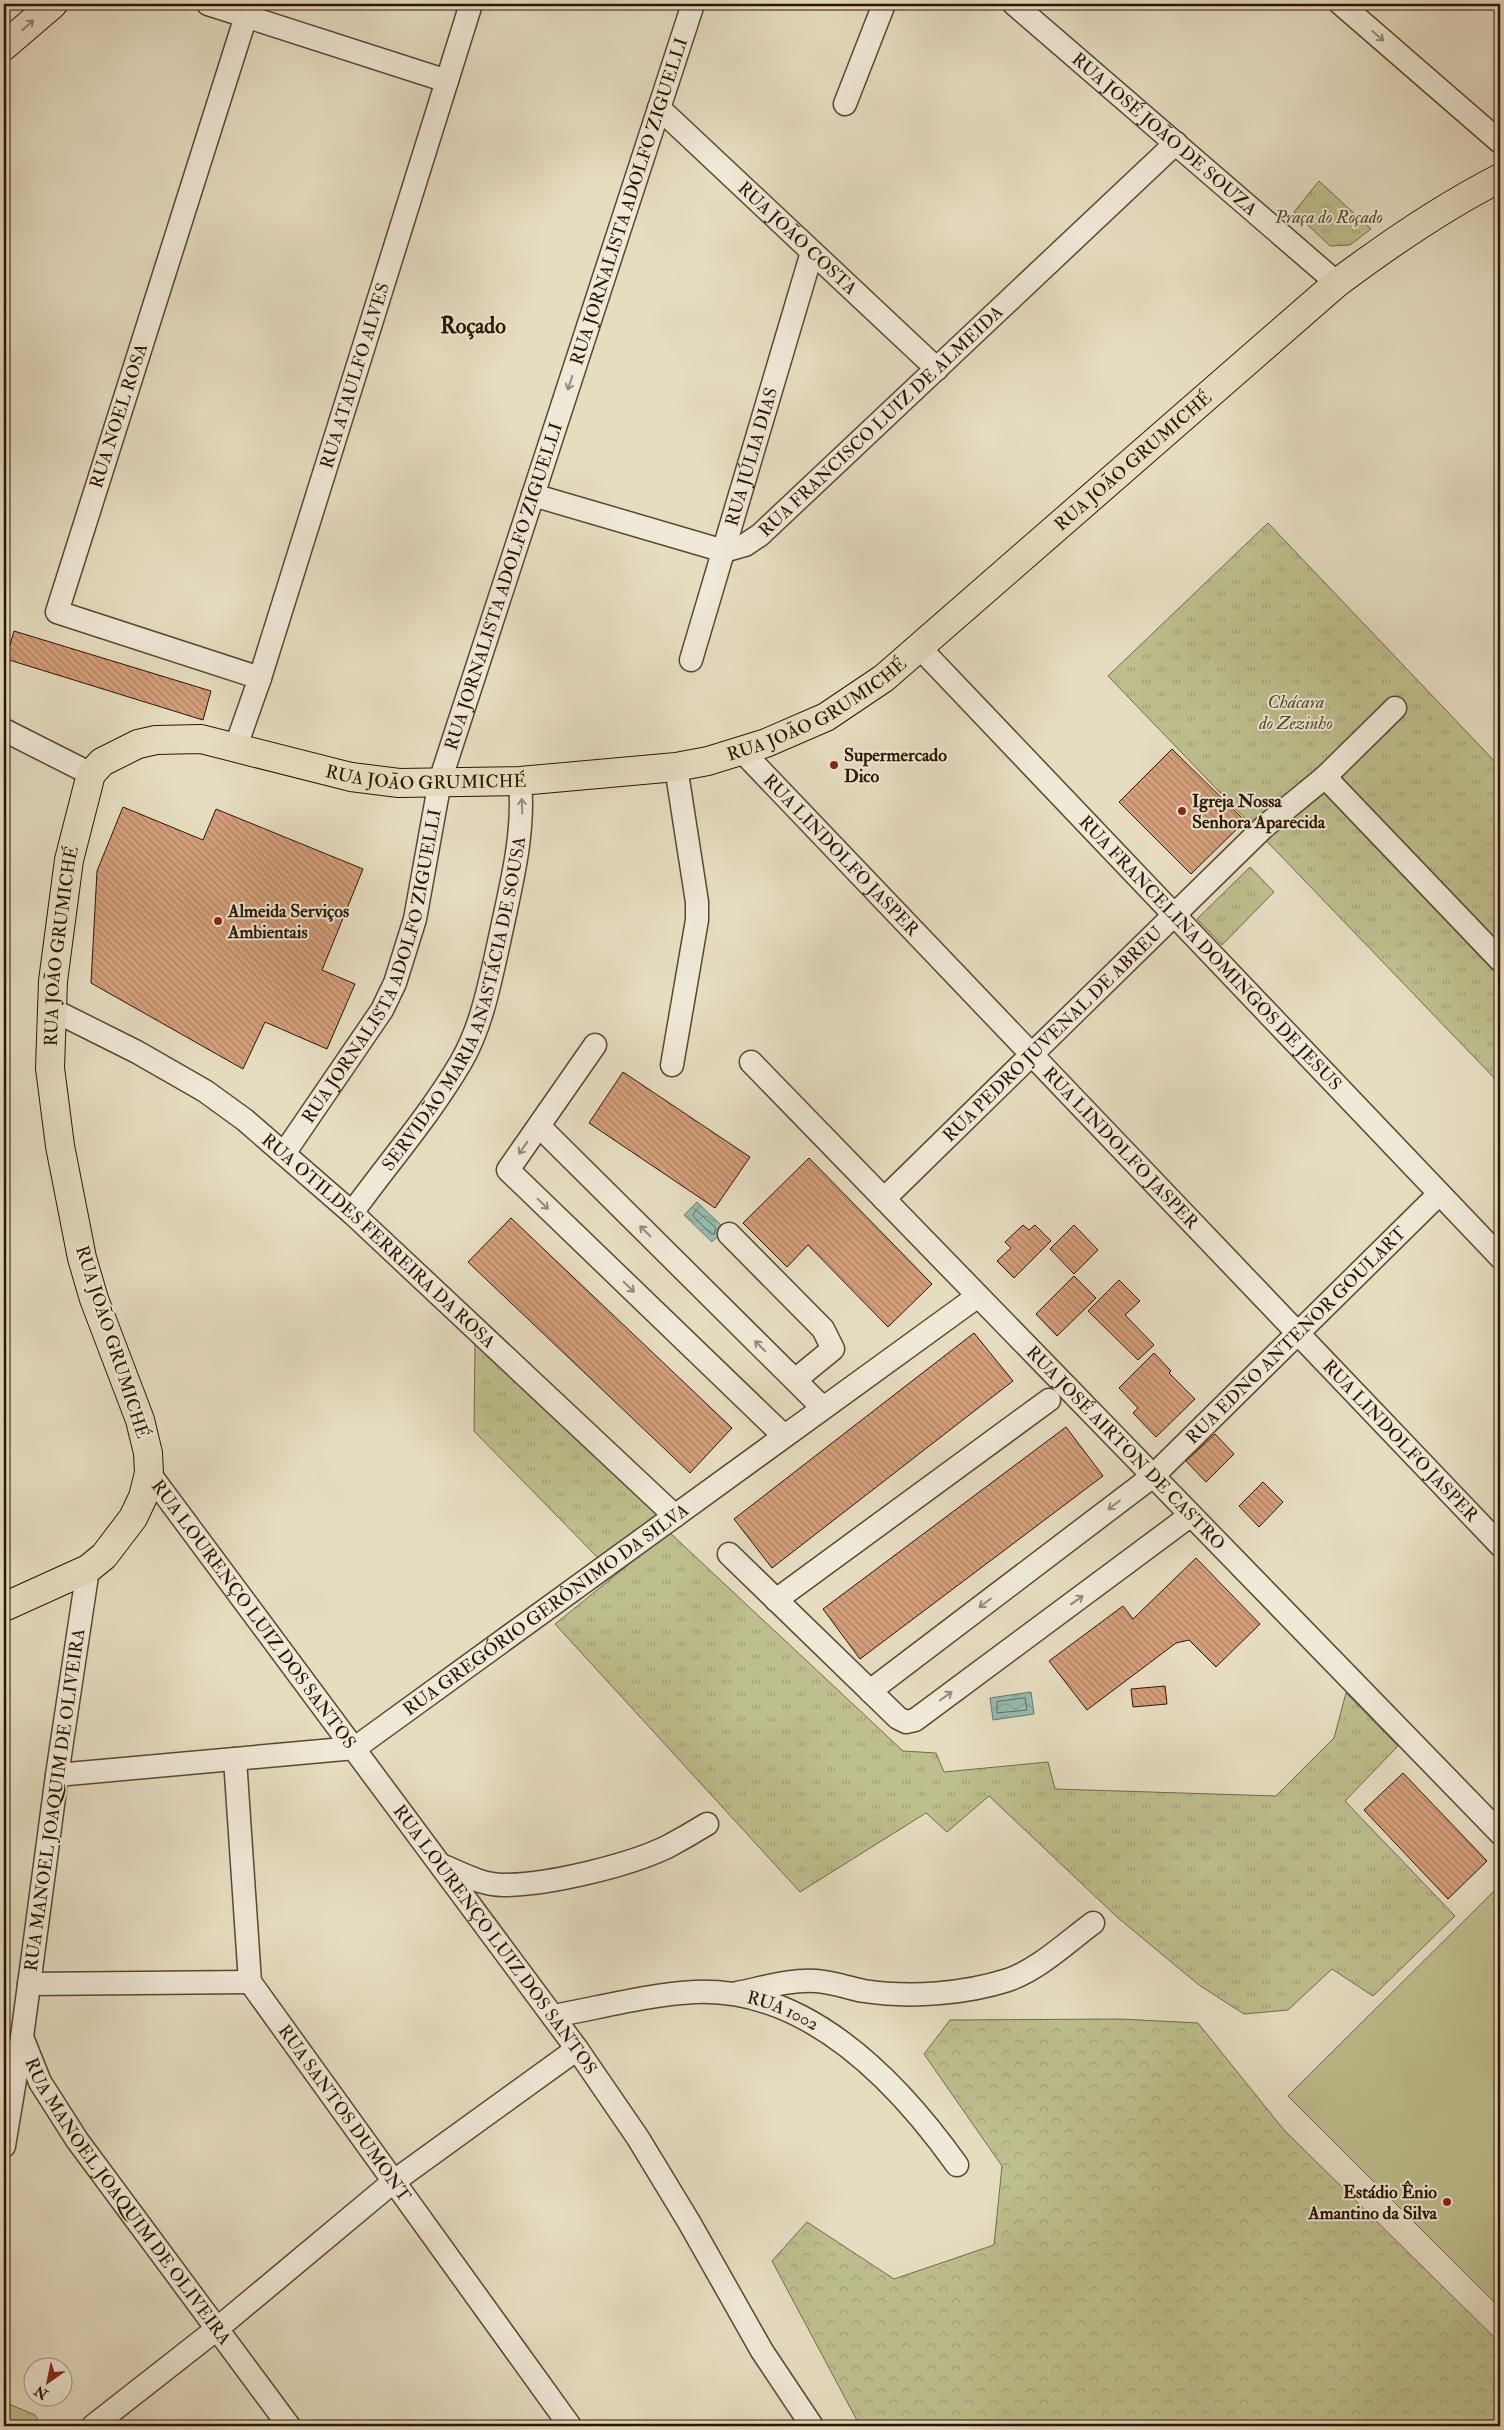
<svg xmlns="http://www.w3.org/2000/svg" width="1504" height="2430" font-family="'IM FELL Double Pica',serif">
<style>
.grass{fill:url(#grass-tufts);stroke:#736b46}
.forest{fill:url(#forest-crowns);stroke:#736b46}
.pitch{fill:#bdbf8d;stroke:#736b46}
.water{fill:url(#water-waves);stroke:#6a7a6a}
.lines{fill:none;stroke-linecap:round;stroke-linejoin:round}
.shore{stroke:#606a58;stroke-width:1}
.building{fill:url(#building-back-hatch);stroke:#291700}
.minor-casing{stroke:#584830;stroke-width:25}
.major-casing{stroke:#291700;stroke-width:30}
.minor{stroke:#efe9d7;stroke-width:22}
.major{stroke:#e6ddc1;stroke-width:28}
.oneway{stroke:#91846a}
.oneway2{stroke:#968a76}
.poi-dot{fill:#8f2418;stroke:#efe9d7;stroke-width:2}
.labels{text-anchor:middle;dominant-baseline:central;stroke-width:4;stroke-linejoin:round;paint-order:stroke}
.street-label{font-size:18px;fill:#291700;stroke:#efe9d7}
.park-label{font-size:18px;font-style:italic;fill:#55492a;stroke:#efe9d7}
.poi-label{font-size:18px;font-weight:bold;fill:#291700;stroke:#efe9d7;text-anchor:start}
.district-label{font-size:22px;font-weight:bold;fill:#291700;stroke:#efe9d7}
</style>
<defs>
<pattern id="grass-tufts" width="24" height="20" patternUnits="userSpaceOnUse" patternTransform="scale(1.25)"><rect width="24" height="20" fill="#bdbf8d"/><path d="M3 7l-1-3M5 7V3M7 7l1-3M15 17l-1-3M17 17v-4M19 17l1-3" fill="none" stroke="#a2a378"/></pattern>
<pattern id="forest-crowns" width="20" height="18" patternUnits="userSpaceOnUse" patternTransform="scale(1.25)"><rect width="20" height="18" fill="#bdbf8d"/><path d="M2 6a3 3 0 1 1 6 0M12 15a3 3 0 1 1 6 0" fill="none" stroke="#a2a378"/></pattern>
<pattern id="water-waves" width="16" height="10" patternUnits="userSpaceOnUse" patternTransform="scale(1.25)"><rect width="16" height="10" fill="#96bcb1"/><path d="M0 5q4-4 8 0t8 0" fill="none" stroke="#81a196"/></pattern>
<pattern id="building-back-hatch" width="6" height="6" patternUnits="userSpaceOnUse" patternTransform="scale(1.25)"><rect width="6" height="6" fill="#d59f7a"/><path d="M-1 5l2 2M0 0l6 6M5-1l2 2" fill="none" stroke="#ad8162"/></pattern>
</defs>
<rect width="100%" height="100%" fill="#e6ddc1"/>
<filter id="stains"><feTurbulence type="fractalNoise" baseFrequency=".004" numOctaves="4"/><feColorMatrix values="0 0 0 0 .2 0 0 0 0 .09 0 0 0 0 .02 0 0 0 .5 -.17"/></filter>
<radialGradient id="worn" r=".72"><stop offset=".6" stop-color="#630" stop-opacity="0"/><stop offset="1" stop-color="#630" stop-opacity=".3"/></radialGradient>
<!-- grass -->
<path class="grass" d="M1319 181 1371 229 1350 245 1330 246 1294 212Z
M1268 523 1500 767V1084L1108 676Z
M1250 867 1274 892 1222 945 1197 919Z
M475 1341 660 1514 598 1558 474 1431Z
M669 1532 903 1751 936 1753 944 1772 1048 1762 1055 1789 1276 1796 1334 1738 1346 1693 1398 1746 1345 1801 1455 1916 1373 1996 1332 1969 1288 2010 1244 2014 1199 1985 1117 1917 989 1796 947 1832 926 1813 800 1892 555 1624Z"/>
<!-- forest -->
<path class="forest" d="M1120 2019 1198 2023 1284 2130 1500 2343V2426H860L772 2261 807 2222 894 2279 994 2245 1002 2166 924 2054 950 2020Z
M4 2402 35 2415 42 2426H4Z"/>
<!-- pitch -->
<path class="pitch" d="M1500 1885V2308L1288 2096Z"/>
<!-- water -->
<path class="water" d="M697 1202 725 1229 712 1242 684 1215Z
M1031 1692 1034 1714 993 1720 990 1698Z"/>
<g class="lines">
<!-- shore -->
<path class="shore" d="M696 1210 716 1228 714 1234H711L693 1216Z
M1025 1698 1027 1710 997 1713V1702Z"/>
</g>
<!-- building -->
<path class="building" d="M14 631 211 691 203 720 6 659Z
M1172 749 1245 821 1191 874 1119 802Z
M123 807 203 840 216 809 363 869 322 970 355 984 327 1049 265 1022 243 1069 91 983 97 871Z
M623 1072 750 1157 715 1208 589 1123Z
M809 1158 932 1284 888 1327 808 1245 787 1267 743 1223Z
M511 1218 732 1428 690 1473 468 1262Z
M1023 1225 1029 1230 1035 1225 1051 1241 1014 1278 997 1261 1011 1248 1005 1242Z
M1074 1225 1098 1250 1074 1274 1050 1249Z
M1074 1276 1096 1298 1057 1336 1036 1314Z
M1119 1280 1140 1301 1125 1315 1154 1345 1138 1360 1088 1311Z
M974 1333 1013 1381 772 1568 734 1519Z
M1154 1353 1171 1371 1169 1373 1195 1399 1156 1437 1133 1413 1138 1408 1119 1388Z
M1066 1427 1103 1476 860 1659 823 1609Z
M1215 1434 1234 1454 1206 1482 1186 1461Z
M1263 1482 1283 1502 1259 1527 1239 1506Z
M1196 1558 1260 1624 1216 1667 1189 1640 1176 1643 1087 1710 1049 1661 1123 1606 1133 1619Z
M1165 1686 1167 1704 1133 1707 1131 1689Z
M1403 1773 1487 1861 1448 1899 1364 1810Z"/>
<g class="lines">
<!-- minor casing -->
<g class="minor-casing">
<g id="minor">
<path d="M208 4 447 81"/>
<path id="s1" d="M1014 4 1337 283"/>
<path d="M1341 4 1500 142"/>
<path d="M246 16 57 612 260 678"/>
<path d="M845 104 884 4"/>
<path id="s2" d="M659 108 937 369"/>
<path id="s3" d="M533 495 724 551 745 545 760 535 1176 143"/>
<path id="s4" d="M920 648 1500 1257"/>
<path id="s5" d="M691 660 812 252"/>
<path d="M4 730 91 774"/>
<path id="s6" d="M236 746 260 678 471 4"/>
<path id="s7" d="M741 750 1500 1545"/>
<path d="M1325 777 1500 960"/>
<path id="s8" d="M51 1009 137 1052 205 1091 245 1120 352 1213 675 1516"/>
<path d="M595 1045 508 1170 784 1436"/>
<path id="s9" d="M751 1062 1500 1833"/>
<path d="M672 1065 697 920V902L676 767"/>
<path d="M539 1126 823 1408"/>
<path id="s10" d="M285 1152 382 1010 395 983 415 919 440 781 693 4"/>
<path id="s11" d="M884 1199 1264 827 1325 777 1395 708"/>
<path id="s12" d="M352 1213C388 1163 430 1115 461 1062 482 1026 490 982 499 942 510 889 525 836 520 781"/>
<path d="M729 1234 823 1329 833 1349 795 1380"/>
<path id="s13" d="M149 1473 577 2049 638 2138 689 2222 762 2351 812 2426"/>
<path d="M729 1554 898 1718 906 1722 915 1720 1191 1515"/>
<path id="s14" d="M88 1569 57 1775 22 2037 40 2082 77 2140 289 2426"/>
<path d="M776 1600 1049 1400"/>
<path id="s15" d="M870 1691 1153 1476 1439 1194"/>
<path id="s16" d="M235 1759 250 1982 570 2426"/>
<path id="s17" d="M57 1775 355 1748 978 1296"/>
<path d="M441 1865C461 1873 481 1885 503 1885 548 1885 627 1866 667 1847 680 1840 694 1832 707 1824"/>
<path d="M29 1984 250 1982"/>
<path d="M737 1993C763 1988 790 1979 816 1981 833 1982 848 1988 864 1991 910 1998 964 1994 1008 1980 1039 1969 1066 1943 1093 1923"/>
<path id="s18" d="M553 2016C598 2008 650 1994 695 1992 808 1987 897 2081 957 2165"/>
<path d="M4 2146 22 2038"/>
<path d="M93 2426 218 2328 393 2182 577 2049"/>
</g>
</g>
<!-- major casing -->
<g class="major-casing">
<g id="major">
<path d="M4 46 53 4"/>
<path id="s19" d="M4 1607 88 1569 104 1556 133 1518 143 1497 149 1473 148 1453 140 1420 94 1299 82 1258 60 1146 50 1068 53 981 69 860 91 774 102 762 138 744 156 740 201 739 351 777 399 783 520 781 676 767 708 761 766 743 826 717 884 678 1337 283C1389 244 1443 207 1500 178"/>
</g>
</g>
<!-- minor -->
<use href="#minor" class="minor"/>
<!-- major -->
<use href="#major" class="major"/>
</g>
<!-- one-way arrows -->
<defs><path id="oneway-shaft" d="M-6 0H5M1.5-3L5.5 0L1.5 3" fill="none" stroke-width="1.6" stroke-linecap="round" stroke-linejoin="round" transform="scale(1.25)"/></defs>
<use class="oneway" href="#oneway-shaft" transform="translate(28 25) rotate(-41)"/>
<g class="oneway2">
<use href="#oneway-shaft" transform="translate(1378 36) rotate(41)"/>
<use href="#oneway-shaft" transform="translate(570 383) rotate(108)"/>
<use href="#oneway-shaft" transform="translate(522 806) rotate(-92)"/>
<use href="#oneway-shaft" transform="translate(523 1148) rotate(125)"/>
<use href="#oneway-shaft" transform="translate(543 1204) rotate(44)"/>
<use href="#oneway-shaft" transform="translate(645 1231) rotate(-135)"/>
<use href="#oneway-shaft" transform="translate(629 1287) rotate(44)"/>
<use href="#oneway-shaft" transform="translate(760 1346) rotate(-135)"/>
<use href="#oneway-shaft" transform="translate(1114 1505) rotate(143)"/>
<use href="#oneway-shaft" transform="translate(1077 1600) rotate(-36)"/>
<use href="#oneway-shaft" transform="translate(985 1603) rotate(143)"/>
<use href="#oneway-shaft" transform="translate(946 1696) rotate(-36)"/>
</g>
<!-- markers -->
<g class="poi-dot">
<circle cx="834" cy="765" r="5"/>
<circle cx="1182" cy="811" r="5"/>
<circle cx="218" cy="921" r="5"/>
<circle cx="1447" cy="2202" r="5"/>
</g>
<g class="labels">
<!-- street labels -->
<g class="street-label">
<text stroke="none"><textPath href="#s1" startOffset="199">RUA JOSÉ JOÃO DE SOUZA</textPath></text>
<text stroke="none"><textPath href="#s10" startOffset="1019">RUA JORNALISTA ADOLFO ZIGUELLI</textPath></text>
<text stroke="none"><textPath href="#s2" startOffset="190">RUA JOÃO COSTA</textPath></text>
<text stroke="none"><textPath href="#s6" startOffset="389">RUA ATAULFO ALVES</textPath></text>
<text transform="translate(119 416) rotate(-72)">RUA NOEL ROSA</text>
<text stroke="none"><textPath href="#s3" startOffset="405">RUA FRANCISCO LUIZ DE ALMEIDA</textPath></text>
<text stroke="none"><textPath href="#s5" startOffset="212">RUA JÚLIA DIAS</textPath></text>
<text stroke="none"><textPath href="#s19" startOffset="2085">RUA JOÃO GRUMICHÉ</textPath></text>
<text stroke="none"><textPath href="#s10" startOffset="614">RUA JORNALISTA ADOLFO ZIGUELLI</textPath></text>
<text stroke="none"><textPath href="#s19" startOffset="1680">RUA JOÃO GRUMICHÉ</textPath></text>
<text stroke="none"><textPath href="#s19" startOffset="1275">RUA JOÃO GRUMICHÉ</textPath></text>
<text stroke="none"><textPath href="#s7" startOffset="145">RUA LINDOLFO JASPER</textPath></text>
<text stroke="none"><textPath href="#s19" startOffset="750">RUA JOÃO GRUMICHÉ</textPath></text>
<text stroke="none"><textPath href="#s4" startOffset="421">RUA FRANCELINA DOMINGOS DE JESUS</textPath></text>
<text stroke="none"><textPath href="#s10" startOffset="209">RUA JORNALISTA ADOLFO ZIGUELLI</textPath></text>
<text stroke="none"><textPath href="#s12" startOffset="238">SERVIDÃO MARIA ANASTÁCIA DE SOUSA</textPath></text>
<text stroke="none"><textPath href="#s11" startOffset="236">RUA PEDRO JUVENAL DE ABREU</textPath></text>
<text stroke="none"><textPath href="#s7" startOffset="550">RUA LINDOLFO JASPER</textPath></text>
<text stroke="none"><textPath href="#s8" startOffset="404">RUA OTILDES FERREIRA DA ROSA</textPath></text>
<text stroke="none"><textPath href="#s15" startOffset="556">RUA EDNO ANTENOR GOULART</textPath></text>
<text transform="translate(112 1342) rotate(72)">RUA JOÃO GRUMICHÉ</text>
<text stroke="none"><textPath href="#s7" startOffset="955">RUA LINDOLFO JASPER</textPath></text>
<text stroke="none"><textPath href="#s9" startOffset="538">RUA JOSÉ AIRTON DE CASTRO</textPath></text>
<text stroke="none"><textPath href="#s17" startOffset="535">RUA GREGÓRIO GERÔNIMO DA SILVA</textPath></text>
<text stroke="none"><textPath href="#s13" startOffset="176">RUA LOURENÇO LUIZ DOS SANTOS</textPath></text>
<text transform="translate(55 1800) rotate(-82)">RUA MANOEL JOAQUIM DE OLIVEIRA</text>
<text stroke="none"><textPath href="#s13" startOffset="581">RUA LOURENÇO LUIZ DOS SANTOS</textPath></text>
<text stroke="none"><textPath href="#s18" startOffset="235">RUA 1002</textPath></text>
<text stroke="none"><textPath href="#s16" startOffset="385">RUA SANTOS DUMONT</textPath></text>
<text stroke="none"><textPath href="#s14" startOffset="669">RUA MANOEL JOAQUIM DE OLIVEIRA</textPath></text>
</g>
<!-- park labels -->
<g class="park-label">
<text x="1329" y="217">Praça do Roçado</text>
<text x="1296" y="702">Chácara<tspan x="1296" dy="21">do Zezinho</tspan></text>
</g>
<!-- poi labels -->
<g class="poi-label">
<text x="844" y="755">Supermercado<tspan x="844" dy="21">Dico</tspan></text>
<text x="1192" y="801">Igreja Nossa<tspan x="1192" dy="21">Senhora Aparecida</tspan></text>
<text x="228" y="911">Almeida Serviços<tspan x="228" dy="21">Ambientais</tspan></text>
<text x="1437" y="2192" text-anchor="end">Estádio Ênio<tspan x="1437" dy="21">Amantino da Silva</tspan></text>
</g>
<!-- district labels -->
<g class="district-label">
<text x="473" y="326">Roçado</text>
</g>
</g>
<!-- margin -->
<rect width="1504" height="2430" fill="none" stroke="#e6ddc1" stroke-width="20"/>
<rect x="5" y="5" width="1494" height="2420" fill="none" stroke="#291700" stroke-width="2.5"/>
<rect x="10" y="10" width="1484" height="2410" fill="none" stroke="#291700"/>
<!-- north arrow -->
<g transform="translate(48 2382) rotate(213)"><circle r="24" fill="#efe9d7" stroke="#a09581"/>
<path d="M0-4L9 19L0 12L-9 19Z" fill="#8f2418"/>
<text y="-8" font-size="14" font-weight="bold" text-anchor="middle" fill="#291700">N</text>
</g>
<rect width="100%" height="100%" filter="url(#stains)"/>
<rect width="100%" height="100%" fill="url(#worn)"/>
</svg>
